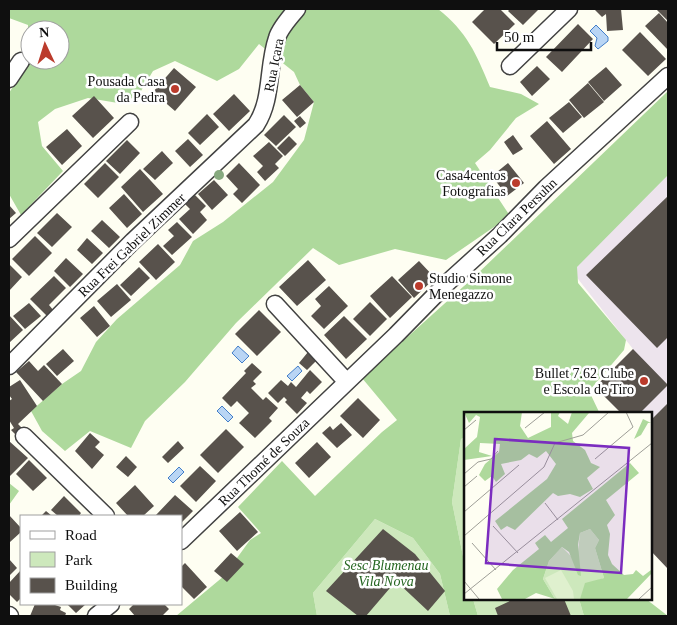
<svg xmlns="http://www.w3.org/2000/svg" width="677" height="625" font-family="Georgia,serif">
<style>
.industrial{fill:#ede4ed}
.green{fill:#cde8bc}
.forest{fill:#aed99c;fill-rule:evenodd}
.water{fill:#b9d5f4;stroke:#427ec9}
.building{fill:#58524c}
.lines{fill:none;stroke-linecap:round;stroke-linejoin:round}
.minor-casing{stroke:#424242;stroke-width:19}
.minor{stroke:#fff;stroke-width:16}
.tree{fill:#87aa7f}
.poi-dot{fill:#bb3b2c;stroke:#fff;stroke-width:2}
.labels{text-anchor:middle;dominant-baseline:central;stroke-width:5;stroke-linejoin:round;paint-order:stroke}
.street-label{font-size:14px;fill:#0f0f0f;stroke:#fff}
.poi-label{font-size:14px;fill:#0f0f0f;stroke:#fff;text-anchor:end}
.park-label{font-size:14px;font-style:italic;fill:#256621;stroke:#fff}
.inset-road{fill:none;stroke:#9e9e97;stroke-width:1}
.view{fill:#7b2cbf;fill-opacity:0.15;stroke:#7b2cbf;stroke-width:2.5}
.inset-edge{fill:none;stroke:#0f0f0f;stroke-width:2.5}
</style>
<rect width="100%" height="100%" fill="#fefef2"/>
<!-- industrial -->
<path class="industrial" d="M668 160V569L651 551V414H622L595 387 633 349 571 270Z"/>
<!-- green -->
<path class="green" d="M466 437V571L452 502 461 439Z
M375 519 413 538 440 574 450 616H317L313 593Z
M473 599H579L584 616H478Z"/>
<!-- forest -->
<path class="forest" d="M9 9H438C467 32 476 53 490 87L521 94 539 104 516 118 490 150 475 163 510 216 446 260 395 249 339 265 313 248 236 323 185 382 145 421 131 448 90 431 65 451 42 431 31 411 62 384 81 371 96 342 117 319 180 265 193 241 223 222 273 182 304 140 314 102 300 85 294 72 259 44 239 69 217 81 175 61 153 71 138 96 118 103 88 98 55 109 38 122 42 146 63 171 21 215 9 194V93L27 64 28 25 9 18ZM30 30H60V60H30Z
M668 91V175L577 267 578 283 626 340 624 350 589 391 600 414H466V437L461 439 452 502 466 571V599H473L478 616H450L440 574 413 538 375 519 313 593 317 616H176L224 576 250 540 261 533 238 507 282 461 315 496 382 432 397 420 362 378 474 277Z
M9 483 19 491 9 505Z
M579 599H646L668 616H584Z"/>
<!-- water -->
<path class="water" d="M596 25 608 37V41L598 49 595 46 597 38 590 31Z
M238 346 249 356 242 363 232 353Z
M298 366 302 371 292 381 287 376Z
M222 406 233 417 228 422 217 411Z
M179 467 184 472 173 483 168 478Z"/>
<!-- building -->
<path class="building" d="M485 9H500L515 24 494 44 472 22Z
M510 9H539L523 25 508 11Z
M594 9H621L623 30 607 31 606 14 602 17Z
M656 9H668V21Z
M659 13 668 23V50L645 26Z
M578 24 593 39 562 72 546 57Z
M640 32 666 59 648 76 622 50Z
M537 66 550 79 532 96 520 82Z
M606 67 622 85 604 101 588 82Z
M174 68 196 87 175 111 153 92Z
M588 83 604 102 584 118 569 100Z
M300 85 314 102 297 117 282 100Z
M234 94 250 111 229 131 213 114Z
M94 96 114 118 93 138 72 116Z
M569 102 582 117 563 133 549 118Z
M207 114 219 127 200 145 188 133Z
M284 115 296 127 276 146 264 135Z
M300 116 306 123 300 128 294 121Z
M547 121 571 149 554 164 530 136Z
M67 129 82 146 62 165 46 147Z
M513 135 523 149 513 155 504 142Z
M289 136 297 144 285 156 277 148Z
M188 139 203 155 190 167 175 151Z
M127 140 140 153 120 174 106 161Z
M269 142 283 156 275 164 279 168 265 181 257 172 263 166 253 156Z
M162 151 173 163 155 180 143 169Z
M105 163 119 177 98 198 84 184Z
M239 163 260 185 242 203 233 194 238 189 226 176Z
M508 163 524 183 507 196 492 176Z
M140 169 163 194 143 212 121 187Z
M214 180 228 195 212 210 198 194Z
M124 194 142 214 127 228 109 208Z
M194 194 206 206 200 212 207 220 193 234 179 219 190 209 185 204Z
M668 196V337L657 348 586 275Z
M9 205 16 213 9 219Z
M57 213 72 227 52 247 37 233Z
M102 220 120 237 109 248 91 231Z
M177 222 192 237 172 255 163 246 174 236 168 230Z
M35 236 52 253 29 276 12 259Z
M87 238 103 253 92 264 77 250Z
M158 244 175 262 156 280 139 262Z
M66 258 83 274 70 287 54 271Z
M308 260 326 280 297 306 279 287Z
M419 261 435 278 414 298 398 280Z
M9 264 22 277 9 291Z
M139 267 150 278 131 296 120 285Z
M54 276 66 288 49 305 54 311 48 317 30 299Z
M392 276 412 297 390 318 370 296Z
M117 284 131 300 111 317 97 301Z
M329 286 348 306 324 329 311 316 321 306 315 299Z
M370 302 387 319 370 336 353 319Z
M29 303 41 316 25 329 13 316Z
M94 306 110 326 97 337 80 318Z
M259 310 281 332 257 356 235 334Z
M9 315 23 330 9 343Z
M344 316 367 339 346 359 324 335Z
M63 349 74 361 57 376 46 364Z
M633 349 668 385 639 414H622L595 387Z
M308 352 317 360 307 370 299 363Z
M29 361 38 371 44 365 62 384 43 401 16 372Z
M252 363 262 372 253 381 256 384 251 388 263 400 266 397 278 408 269 418 272 421 255 438 239 423 249 413 237 401 231 407 222 398 246 373 244 371Z
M310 370 322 382 310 394 307 391 301 398 307 403 297 414 285 402 287 400 284 397 278 403 268 393 281 380 288 386 291 382 296 387Z
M20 380 37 406 18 424 25 431 18 437 11 430 14 428 9 420V401L12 399 9 395V387Z
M358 398 380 420 363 438 340 416Z
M668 403V569L651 551V420Z
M341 423 352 435 337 448 322 433 330 426 333 430Z
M226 429 244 447 218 473 200 455Z
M90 433 100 442 95 447 104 455 92 469 75 451Z
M9 441 28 458 10 476 9 475Z
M178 441 184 448 168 463 162 457Z
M317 442 331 457 309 478 295 463Z
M126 456 137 467 128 477 116 467Z
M29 460 47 478 33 491 16 474Z
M200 466 216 481 196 502 180 486Z
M135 485 154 506 143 516H128L116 503Z
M175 495 193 511 181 523V516L156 515Z
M64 496 81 513 79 516H58L51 510Z
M46 511 52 516H41Z
M240 512 258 532 237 551 219 531Z
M9 515 21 528V532L10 542Z
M383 529 415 554 445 591 428 611 396 581 366 616H358L326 591Z
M231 553 244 564 227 582 214 571Z
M9 559 17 568 9 576Z
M185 563 207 587 194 599 181 586V567Z
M21 570V598L17 602 9 594V583Z
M514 599H564L571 616H498L495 608Z
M35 604H52L61 607 60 610 66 613 65 616H30Z
M67 604H86L76 613Z
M134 604H164L169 609 162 616H135L129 609Z"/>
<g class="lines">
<!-- minor casing -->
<g class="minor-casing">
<path id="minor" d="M510 66 569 9
M9 79 21 61
M9 239 130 122
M275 304 346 381
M9 366 133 241 256 125C273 99 267 67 277 38 280 28 290 17 297 9
M24 436 106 516
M181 541 396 335 446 284 500 235 546 188 668 76
M9 615 10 616
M96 616 111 604"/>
</g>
<!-- minor -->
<use href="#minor" class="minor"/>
</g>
<!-- trees -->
<circle class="tree" cx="219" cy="175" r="5"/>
<!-- markers -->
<g class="poi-dot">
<circle cx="175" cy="89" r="5"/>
<circle cx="516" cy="183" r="5"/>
<circle cx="419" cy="286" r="5"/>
<circle cx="644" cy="381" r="5"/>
</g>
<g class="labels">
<!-- street labels -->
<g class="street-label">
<text transform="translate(274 65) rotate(-79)">Rua Içara</text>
<text transform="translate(517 217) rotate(-44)">Rua Clara Persuhn</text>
<text transform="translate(132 245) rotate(-44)">Rua Frei Gabriel Zimmer</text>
<text transform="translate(264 462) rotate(-44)">Rua Thomé de Souza</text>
</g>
<!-- poi labels -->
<g class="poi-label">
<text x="165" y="81">Pousada Casa<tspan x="165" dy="16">da Pedra</tspan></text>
<text x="506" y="175">Casa4centos<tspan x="506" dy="16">Fotografias</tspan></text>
<text x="429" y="278" text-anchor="start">Studio Simone<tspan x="429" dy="16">Menegazzo</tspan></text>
<text x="634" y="373">Bullet 7.62 Clube<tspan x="634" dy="16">e Escola de Tiro</tspan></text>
</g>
<!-- park labels -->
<g class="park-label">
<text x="386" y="565">Sesc Blumenau<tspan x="386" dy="16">Vila Nova</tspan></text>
</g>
</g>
<!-- overview -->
<g transform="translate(464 412)">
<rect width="188" height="188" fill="#fefef2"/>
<path d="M126 117 135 128 131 136 140 166 127 171 116 187H91L79 167 85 149 98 135 110 147 112 159 116 121Z" fill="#cde8bc"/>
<path d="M0 0H58L56 14 64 26 87 15V0H96L94 4 104 12 108 0H133L125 1 108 21 109 29 121 38 127 51 136 55 123 66 129 77 116 85 106 82 94 84 89 81 51 118 43 114 37 118 31 109 83 67 92 52 82 39 73 46 65 42 57 48 37 52 41 62 32 70 28 64 21 69 15 63 21 52 35 40 36 32 16 31 15 40 28 44 0 48V37L13 25 16 5 12 3 5 11ZM179 7 187 11H184L177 23 170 27ZM166 51 175 61 142 88 151 103 143 113 146 122 144 143 148 152 160 163 169 162 172 158 179 164 187 158 188 161 163 187H116L121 171 140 166 131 136 135 128 126 117 116 121 114 133 117 164 114 163 105 140 98 135 85 149 79 167 91 187 72 181 61 187H38L33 177 49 158 75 137 71 131 81 123 87 130 104 116 98 107Z" fill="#aed99c"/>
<path d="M97 158 109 179 110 187H93L81 166Z" fill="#dff0ce"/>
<path class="inset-road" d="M61 16 81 0M0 18 12 8M131 47 169 15 162 0M0 62 14 50 27 47 34 39M0 75 13 64M81 91 94 108M0 100 55 53M29 114 54 141M0 124 80 55 91 31 119 23 145 0M8 131 32 158M0 169 15 187M0 182 188 31M175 187 188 175"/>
<path class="view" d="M31 27 165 36 157 161 22 151Z"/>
<rect width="188" height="188" class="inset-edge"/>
</g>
<!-- border -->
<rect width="677" height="625" fill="none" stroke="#0f0f0f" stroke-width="20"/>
<!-- legend -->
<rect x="20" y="515" width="162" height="90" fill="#ffffff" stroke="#9f9f9f"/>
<rect x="30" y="531" width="25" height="8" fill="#ffffff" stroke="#9f9f9f"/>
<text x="65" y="540" font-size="15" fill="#0f0f0f">Road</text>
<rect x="30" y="552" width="25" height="15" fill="#cde8bc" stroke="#9f9f9f"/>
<text x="65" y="565" font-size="15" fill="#0f0f0f">Park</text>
<rect x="30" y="578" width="25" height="15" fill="#58524c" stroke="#9f9f9f"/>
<text x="65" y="590" font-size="15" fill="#0f0f0f">Building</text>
<!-- north arrow -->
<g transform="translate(45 45) rotate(356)"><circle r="24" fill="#ffffff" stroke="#9f9f9f"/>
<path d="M0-4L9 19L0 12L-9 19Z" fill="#bb3b2c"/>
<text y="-8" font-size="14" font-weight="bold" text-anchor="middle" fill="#0f0f0f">N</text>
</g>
<!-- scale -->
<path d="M497 42v8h94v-8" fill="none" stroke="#0f0f0f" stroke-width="2.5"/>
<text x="504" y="42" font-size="15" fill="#0f0f0f" stroke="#ffffff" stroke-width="4" paint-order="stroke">50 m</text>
</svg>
